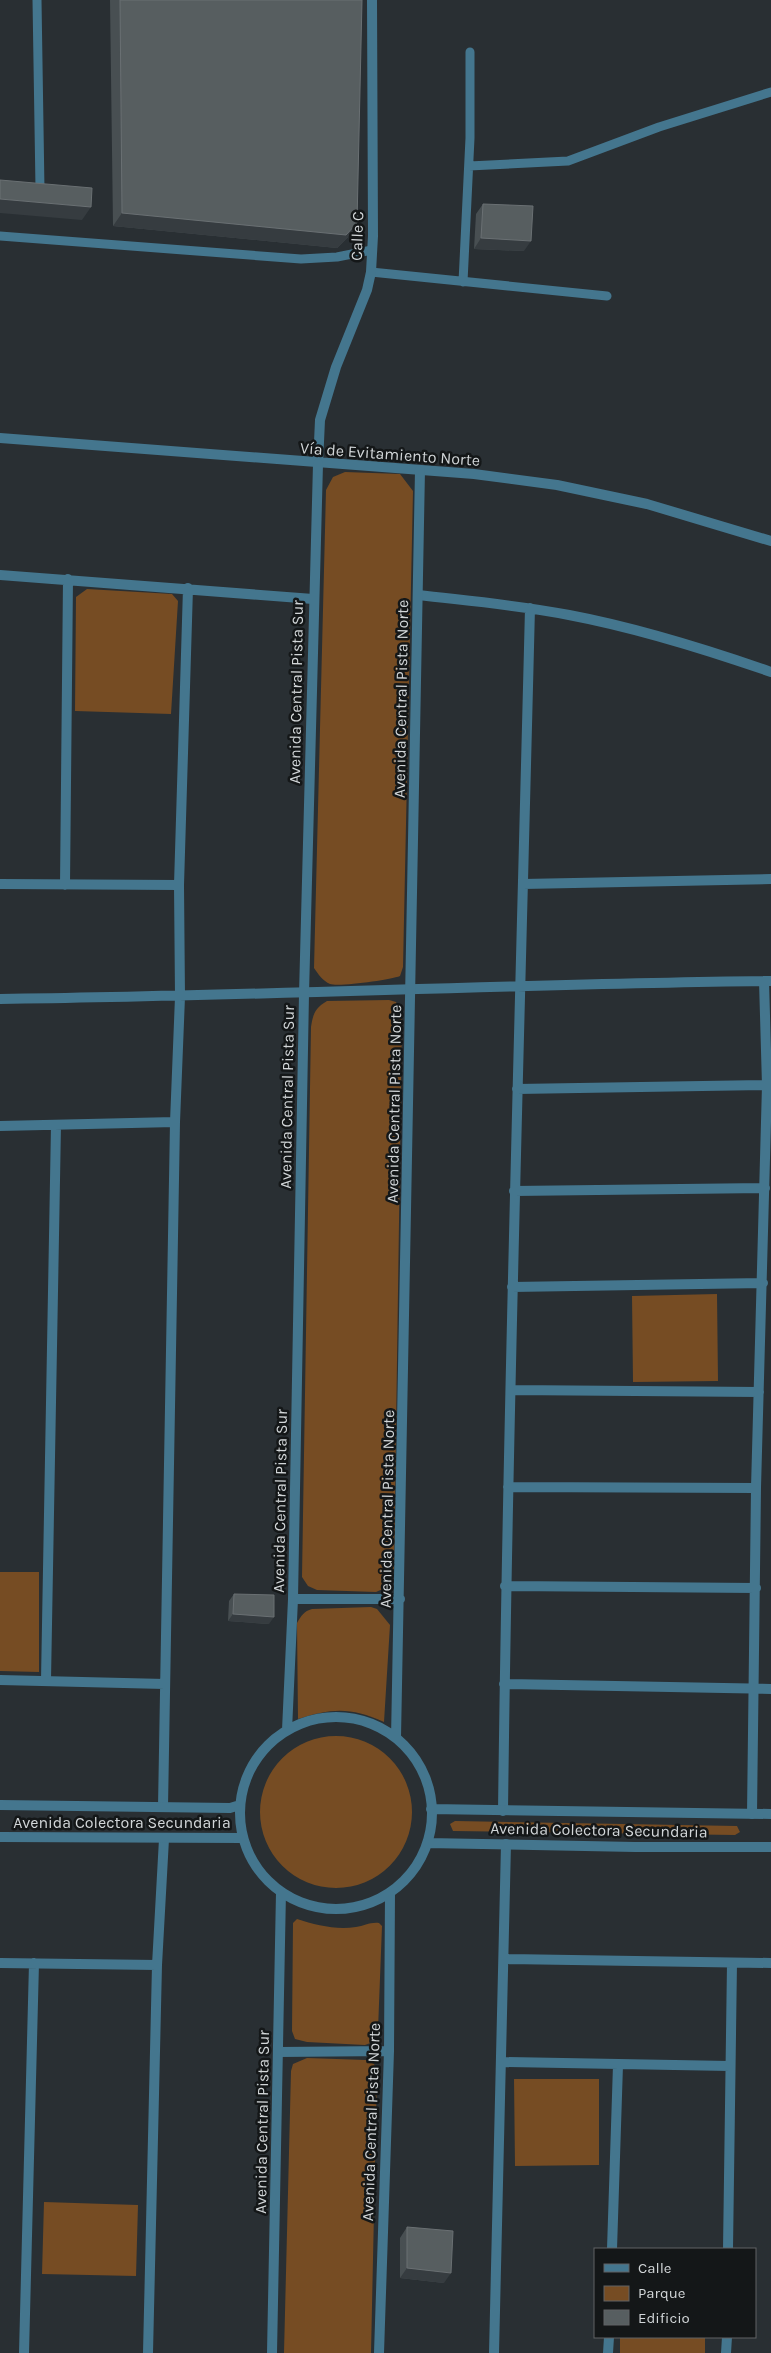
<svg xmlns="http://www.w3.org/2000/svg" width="771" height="2353" font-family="Karla,sans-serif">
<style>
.green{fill:#764c23}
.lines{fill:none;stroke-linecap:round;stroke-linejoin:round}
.service{stroke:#44768e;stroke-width:9}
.minor{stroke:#44768e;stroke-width:10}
.tertiary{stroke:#44768e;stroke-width:10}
.wall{fill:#484f52}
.shaded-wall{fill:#363c40}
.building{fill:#575e60;stroke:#6a7073}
.labels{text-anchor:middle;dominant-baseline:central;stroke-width:5;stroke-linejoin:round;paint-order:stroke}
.street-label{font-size:16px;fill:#d2d6d8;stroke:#141718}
</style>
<rect width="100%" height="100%" fill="#292f33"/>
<!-- green -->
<path class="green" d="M345 472 400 474 413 491 403 967 400 976C390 980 339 987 330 984 323 981 318 974 314 968L326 490 333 477Z
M87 589 172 594 178 601 171 714 75 711 76 597Z
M389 1000 396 1002 402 1015 394 1568 385 1588 376 1592 317 1590 308 1586 302 1577 311 1027C313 1014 315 1008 327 1001Z
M717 1294 718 1381 633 1382 632 1296Z
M0 1572H39V1672L0 1671Z
M371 1607 377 1609 390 1625 384 1722C351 1707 332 1708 298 1719L297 1623C301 1616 304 1611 312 1609Z
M260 1812a76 76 0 1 1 152 0a76 76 0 1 1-152 0Z
M455 1821 737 1826 740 1832 735 1835 453 1831 450 1824Z
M297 1919C316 1925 335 1930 356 1927 364 1926 370 1922 379 1923L382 1926 378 2030 373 2042 365 2045 307 2042 295 2039 292 2031 293 1923Z
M307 2058 366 2060 374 2064 377 2071 371 2353H284L291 2071 293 2064Z
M514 2079H599V2165L515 2166Z
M44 2202 138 2205 136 2276 42 2274Z
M620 2337H705V2353H620Z"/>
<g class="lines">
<!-- service -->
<path class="service" d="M37 0 40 189
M469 166 568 161 659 127 771 92
M0 236 301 259 337 257 372 250
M371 272 607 296
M463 282 470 138V52"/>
<!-- minor -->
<path class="minor" d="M0 438 474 474 557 485 647 504 771 541
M318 464 320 420 336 367 367 290 371 272 373 236 372 0
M0 575 313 599
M418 595C469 601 519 605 569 615 638 628 705 649 771 672
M0 884 179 885
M523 884 771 879
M65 885 68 579
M0 999C257 996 513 984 770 981
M517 1089 767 1085
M0 1126 175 1122
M514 1191 765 1188
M512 1287 763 1283
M511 1390 759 1392
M508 1487 756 1488
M505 1586 756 1588
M0 1680 165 1684
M46 1680 56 1125
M504 1684 771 1689
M163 1807 175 1122 180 997 179 885 188 588
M503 1811C508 1410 520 1009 530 608
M752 1814 756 1488 767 1085 764 981
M504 1959 771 1963
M0 1963 157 1965
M502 2062 730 2066
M612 2249 618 2065
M728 2249 732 1963
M24 2353 34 1963
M148 2353 157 1965 164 1839
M494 2353 506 1844
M608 2353 609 2337
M726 2353 727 2337"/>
<!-- tertiary -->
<path class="tertiary" d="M293 1599H400
M240 1813a96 96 0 1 1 192 0a96 96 0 1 1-192 0Z
M287 1730 293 1599 304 994 318 464
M396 1738 420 470
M0 1805 230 1808 240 1805
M431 1809 771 1814
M0 1837 243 1838
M427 1843 635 1847H771
M279 2052 389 2051
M272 2353 281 1892
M379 2353 389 2051 390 1893"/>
</g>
<!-- wall -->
<path class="wall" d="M110 0H362L348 237 337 248 113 226Z
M483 204 524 251 474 249 476 214Z
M234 1594 269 1624 228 1621 229 1601Z
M407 2227 444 2283 400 2278V2238Z"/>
<!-- shaded-wall -->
<path class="shaded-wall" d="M0 199 91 207 82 220 0 213Z
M122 213 357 223 348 237 337 248 113 226Z
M481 238 531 241 524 251 474 249Z
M233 1614 274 1617 269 1624 228 1621Z
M407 2268 451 2273 444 2283 400 2278Z"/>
<!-- building -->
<path class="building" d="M120 0H362L357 223 346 235 122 213Z
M0 180 92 188 91 207 0 199Z
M483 204 533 206 531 241 481 238Z
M234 1594 274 1595V1617L233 1614Z
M407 2227 453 2231 451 2273 407 2268Z"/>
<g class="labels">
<!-- street labels -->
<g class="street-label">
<text transform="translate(357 236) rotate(-88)">Calle C</text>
<text transform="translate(390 454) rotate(4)">Vía de Evitamiento Norte</text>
<text transform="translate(296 692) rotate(-89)">Avenida Central Pista Sur</text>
<text transform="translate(401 699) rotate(-89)">Avenida Central Pista Norte</text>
<text transform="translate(287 1097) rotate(-89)">Avenida Central Pista Sur</text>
<text transform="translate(394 1104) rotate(-89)">Avenida Central Pista Norte</text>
<text transform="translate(280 1501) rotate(-89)">Avenida Central Pista Sur</text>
<text transform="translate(387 1509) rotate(-89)">Avenida Central Pista Norte</text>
<text x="122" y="1822">Avenida Colectora Secundaria</text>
<text transform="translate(599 1830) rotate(1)">Avenida Colectora Secundaria</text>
<text transform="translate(262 2122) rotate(-89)">Avenida Central Pista Sur</text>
<text transform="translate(371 2122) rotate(-88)">Avenida Central Pista Norte</text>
</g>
</g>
<!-- legend -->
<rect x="594" y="2248" width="162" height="90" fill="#141718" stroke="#606365"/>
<rect x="604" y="2264" width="25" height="8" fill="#44768e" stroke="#606365"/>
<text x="638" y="2273" font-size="15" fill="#d2d6d8">Calle</text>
<rect x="604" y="2286" width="25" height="15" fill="#764c23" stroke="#606365"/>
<text x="638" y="2298" font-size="15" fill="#d2d6d8">Parque</text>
<rect x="604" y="2310" width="25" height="15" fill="#575e60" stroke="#606365"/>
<text x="638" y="2323" font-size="15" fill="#d2d6d8">Edificio</text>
</svg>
